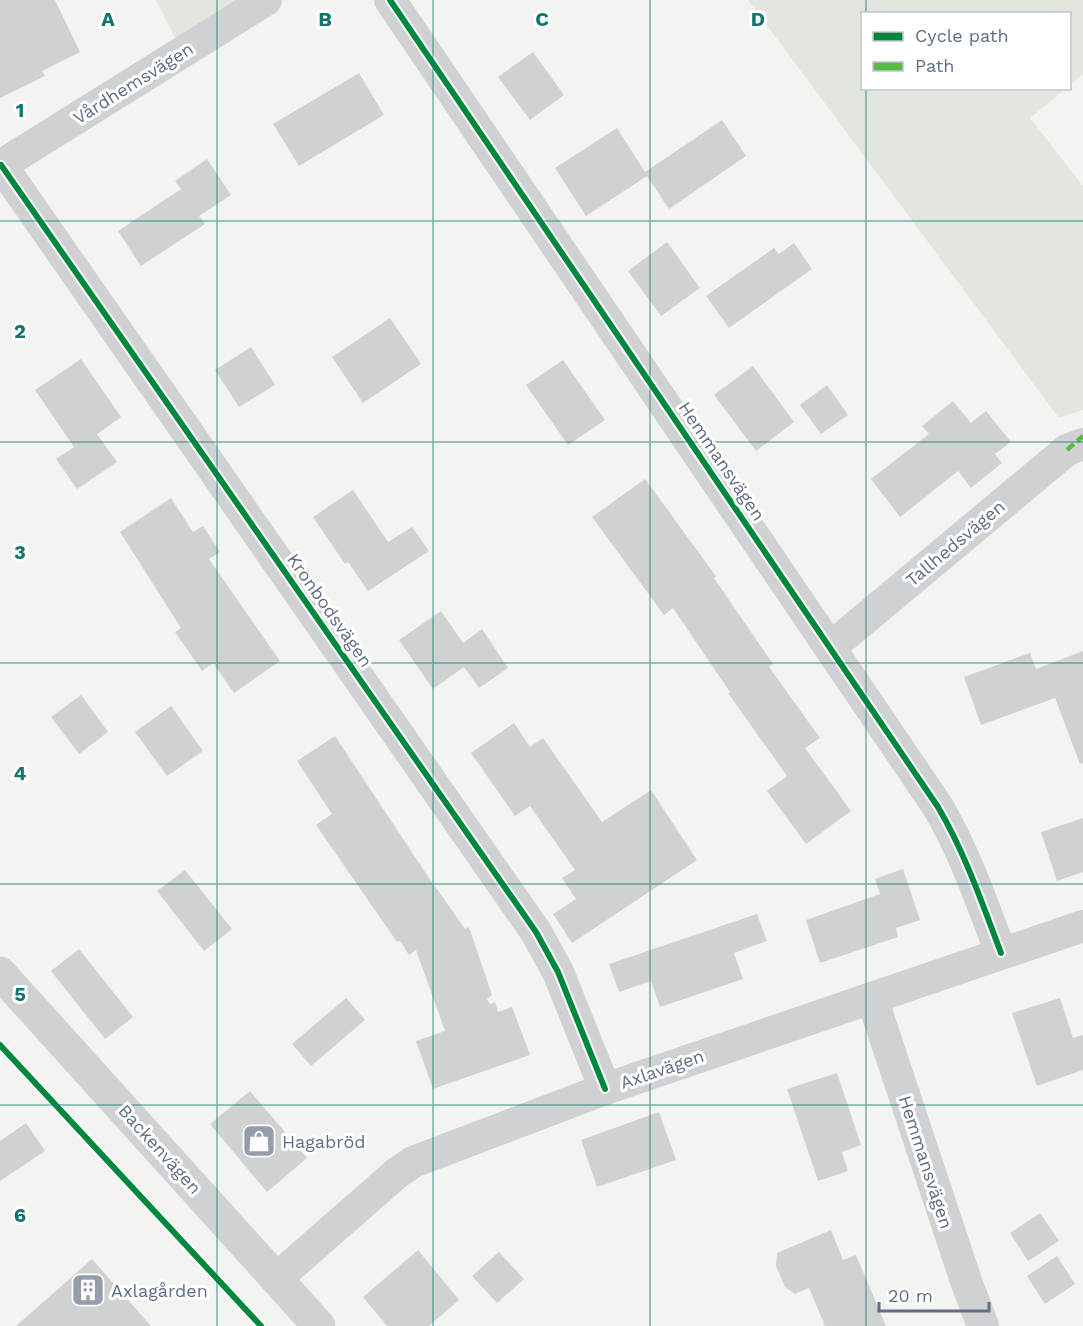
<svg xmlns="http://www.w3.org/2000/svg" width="1083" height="1326" font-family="'Work Sans',sans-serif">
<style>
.green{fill:#e1e7df}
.building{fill:#d0d2d2}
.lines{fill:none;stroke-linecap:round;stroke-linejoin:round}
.minor{stroke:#d0d1d2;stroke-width:32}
.tertiary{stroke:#d0d1d2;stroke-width:33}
.quiet{stroke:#58b947;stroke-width:4.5;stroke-dasharray:9 4.5;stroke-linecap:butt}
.cycleway-casing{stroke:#fff;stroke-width:10}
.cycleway{stroke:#00873e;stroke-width:6}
.grid{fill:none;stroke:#0f766e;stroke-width:1.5;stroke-opacity:0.55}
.labels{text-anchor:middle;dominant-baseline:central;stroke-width:6;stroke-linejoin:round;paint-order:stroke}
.street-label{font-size:18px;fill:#616e84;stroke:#fff}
.poi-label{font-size:18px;fill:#616e84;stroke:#fff;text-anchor:start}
.grid-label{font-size:20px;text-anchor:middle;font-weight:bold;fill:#0f766e;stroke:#fff;stroke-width:6;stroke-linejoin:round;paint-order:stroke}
</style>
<rect width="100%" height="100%" fill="#f3f4f1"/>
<!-- green -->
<path class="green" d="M156 0H266L182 52Z
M748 0H1083V74L1070 85V14H862V88L1065 89 1030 118 1083 186V410L1059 418Z"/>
<!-- building -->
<path class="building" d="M0 0H55L80 52 42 71 45 76 0 98Z
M533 52 564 95 530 120 498 77Z
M359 73 384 115 299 166 273 124Z
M722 120 746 156 669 209 647 176 586 216 555 168 617 128 645 172Z
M207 159 231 195 199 216 205 224 141 266 118 231 181 189 175 181Z
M667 242 700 288 661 316 628 271Z
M794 243 812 269 729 328 706 296 774 248 779 254Z
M390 318 421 364 363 403 332 357Z
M251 347 275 385 239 407 215 370Z
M81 359 121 417 97 434 117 462 77 489 56 459 74 447 35 390Z
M563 360 605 420 568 445 526 385Z
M753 366 794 422 756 451 714 395Z
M827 385 848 415 821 434 800 405Z
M953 401 971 423 986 411 1011 442 995 454 1002 463 971 488 958 471 900 517 871 479 929 434 922 426Z
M645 479 716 576 714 578 773 664 769 667 820 738 805 748 851 811 806 844 767 791 787 776 728 693 730 692 673 608 664 615 592 517Z
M353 490 388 542 412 527 429 551 368 591 348 562 345 564 313 517Z
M171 498 193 532 203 526 220 552 209 559 280 661 234 693 213 663 202 671 175 632 181 628 120 532Z
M441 611 463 643 482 629 508 668 479 688 464 667 433 689 399 640Z
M1083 651V763L1080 764 1055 698 981 725 964 677 1030 653 1036 669Z
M81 695 108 732 79 754 51 717Z
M171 706 203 751 167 776 135 732Z
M514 723 530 747 543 738 602 822 651 790 697 860 572 943 553 914 576 899 562 878 575 870 530 806 515 816 471 753Z
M335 736 425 872 465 929 469 927 492 995 487 999 490 1004 495 1002 498 1012 512 1007 530 1055 433 1089 416 1041 445 1031 416 950 409 955 400 941 397 942 316 825 332 814 297 761Z
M1083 818V872L1057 881 1041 832Z
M903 869 920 920 896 928 898 937 820 963 806 920 880 894 875 879Z
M185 870 232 929 204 951 157 891Z
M757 914 767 941 734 953 743 979 660 1007 651 981 619 992 609 964Z
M79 949 133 1017 105 1039 51 971Z
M346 998 365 1020 311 1066 292 1044Z
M1060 998 1073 1038 1083 1035V1070L1037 1086 1012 1013Z
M837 1073 861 1145 842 1152 848 1171 818 1181 787 1089Z
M250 1091 307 1158 267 1192 210 1124Z
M659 1112 676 1160 597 1187 581 1140Z
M26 1123 45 1151 0 1181V1141Z
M1040 1213 1059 1241 1028 1261 1010 1233Z
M831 1230 843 1260 856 1255 886 1326H825L809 1288 795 1294 785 1287 776 1266 777 1253Z
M418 1250 459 1300 429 1326H387L363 1297Z
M499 1252 524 1279 497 1303 472 1276Z
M1057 1256 1075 1284 1045 1304 1027 1276Z
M92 1259 151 1326H16Z"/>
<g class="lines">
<!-- minor -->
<path class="minor" d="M390 0 938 807C965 853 982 903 1001 953
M1 165 536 932 558 972 605 1089
M0 166 266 0
M831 647 1067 450 1083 444
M872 998 966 1281 983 1326
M277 1278 397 1173 413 1162 605 1089 1083 926"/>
<!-- tertiary -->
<path class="tertiary" d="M0 973 319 1326"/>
<!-- quiet -->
<path class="quiet" d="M1067 450 1083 436"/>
<!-- cycleway casing -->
<g class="cycleway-casing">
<path id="cycleway" d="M390 0 938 807C965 853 982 903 1001 953
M1 165 536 932 558 972 605 1089
M0 1045 261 1326"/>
</g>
<!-- cycleway -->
<use href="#cycleway" class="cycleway"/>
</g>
<!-- grid -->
<path class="grid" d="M217 0V1326M433 0V1326M650 0V1326M866 0V14M866 88V1326M0 221H1083M0 442H1083M0 663H1083M0 884H1083M0 1105H1083"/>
<!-- icons -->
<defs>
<g id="shop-square" transform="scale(1.725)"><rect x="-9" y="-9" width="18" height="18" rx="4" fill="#949daa" stroke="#fff"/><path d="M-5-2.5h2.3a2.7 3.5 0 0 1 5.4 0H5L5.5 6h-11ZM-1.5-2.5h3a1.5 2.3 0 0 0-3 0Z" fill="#fff"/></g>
<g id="building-square" transform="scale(1.725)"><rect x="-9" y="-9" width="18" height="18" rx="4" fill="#949daa" stroke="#fff"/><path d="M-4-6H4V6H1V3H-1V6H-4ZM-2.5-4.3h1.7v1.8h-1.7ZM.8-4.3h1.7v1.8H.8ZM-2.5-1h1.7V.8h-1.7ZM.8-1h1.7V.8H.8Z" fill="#fff"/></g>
</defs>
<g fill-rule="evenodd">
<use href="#shop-square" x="259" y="1141"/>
<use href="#building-square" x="88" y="1290"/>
</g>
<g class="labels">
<!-- street labels -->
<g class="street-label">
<text transform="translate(133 83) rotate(-32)">Vårdhemsvägen</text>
<text transform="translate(722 461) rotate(56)">Hemmansvägen</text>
<text transform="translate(955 543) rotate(-40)">Tallhedsvägen</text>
<text transform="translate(330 610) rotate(55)">Kronbodsvägen</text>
<text transform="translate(662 1069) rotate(-19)">Axlavägen</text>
<text transform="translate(160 1149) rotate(48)">Backenvägen</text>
<text transform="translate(926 1162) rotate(72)">Hemmansvägen</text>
</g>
<!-- poi labels -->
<g class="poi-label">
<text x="282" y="1141">Hagabröd</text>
<text x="111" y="1290">Axlagården</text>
</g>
</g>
<g class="grid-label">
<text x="108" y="26">A</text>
<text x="325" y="26">B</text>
<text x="542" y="26">C</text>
<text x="758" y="26">D</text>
<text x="20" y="117">1</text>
<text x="20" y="338">2</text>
<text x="20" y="559">3</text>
<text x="20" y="780">4</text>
<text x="20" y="1001">5</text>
<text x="20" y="1222">6</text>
</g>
<!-- legend -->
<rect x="861" y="12" width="210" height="78" fill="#ffffff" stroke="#c0c5ce" stroke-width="1.5"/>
<rect x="873" y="32" width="30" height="9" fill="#00873e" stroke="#c0c5ce" stroke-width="1.5"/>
<text x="915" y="42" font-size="18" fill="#616e84">Cycle path</text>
<rect x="873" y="62" width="30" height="9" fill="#58b947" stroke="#c0c5ce" stroke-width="1.5"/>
<text x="915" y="72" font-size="18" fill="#616e84">Path</text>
<!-- scale -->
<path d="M879 1302v9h110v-9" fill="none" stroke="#616e84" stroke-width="3"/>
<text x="888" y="1302" font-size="18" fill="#616e84" stroke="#ffffff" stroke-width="4.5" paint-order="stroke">20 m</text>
</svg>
